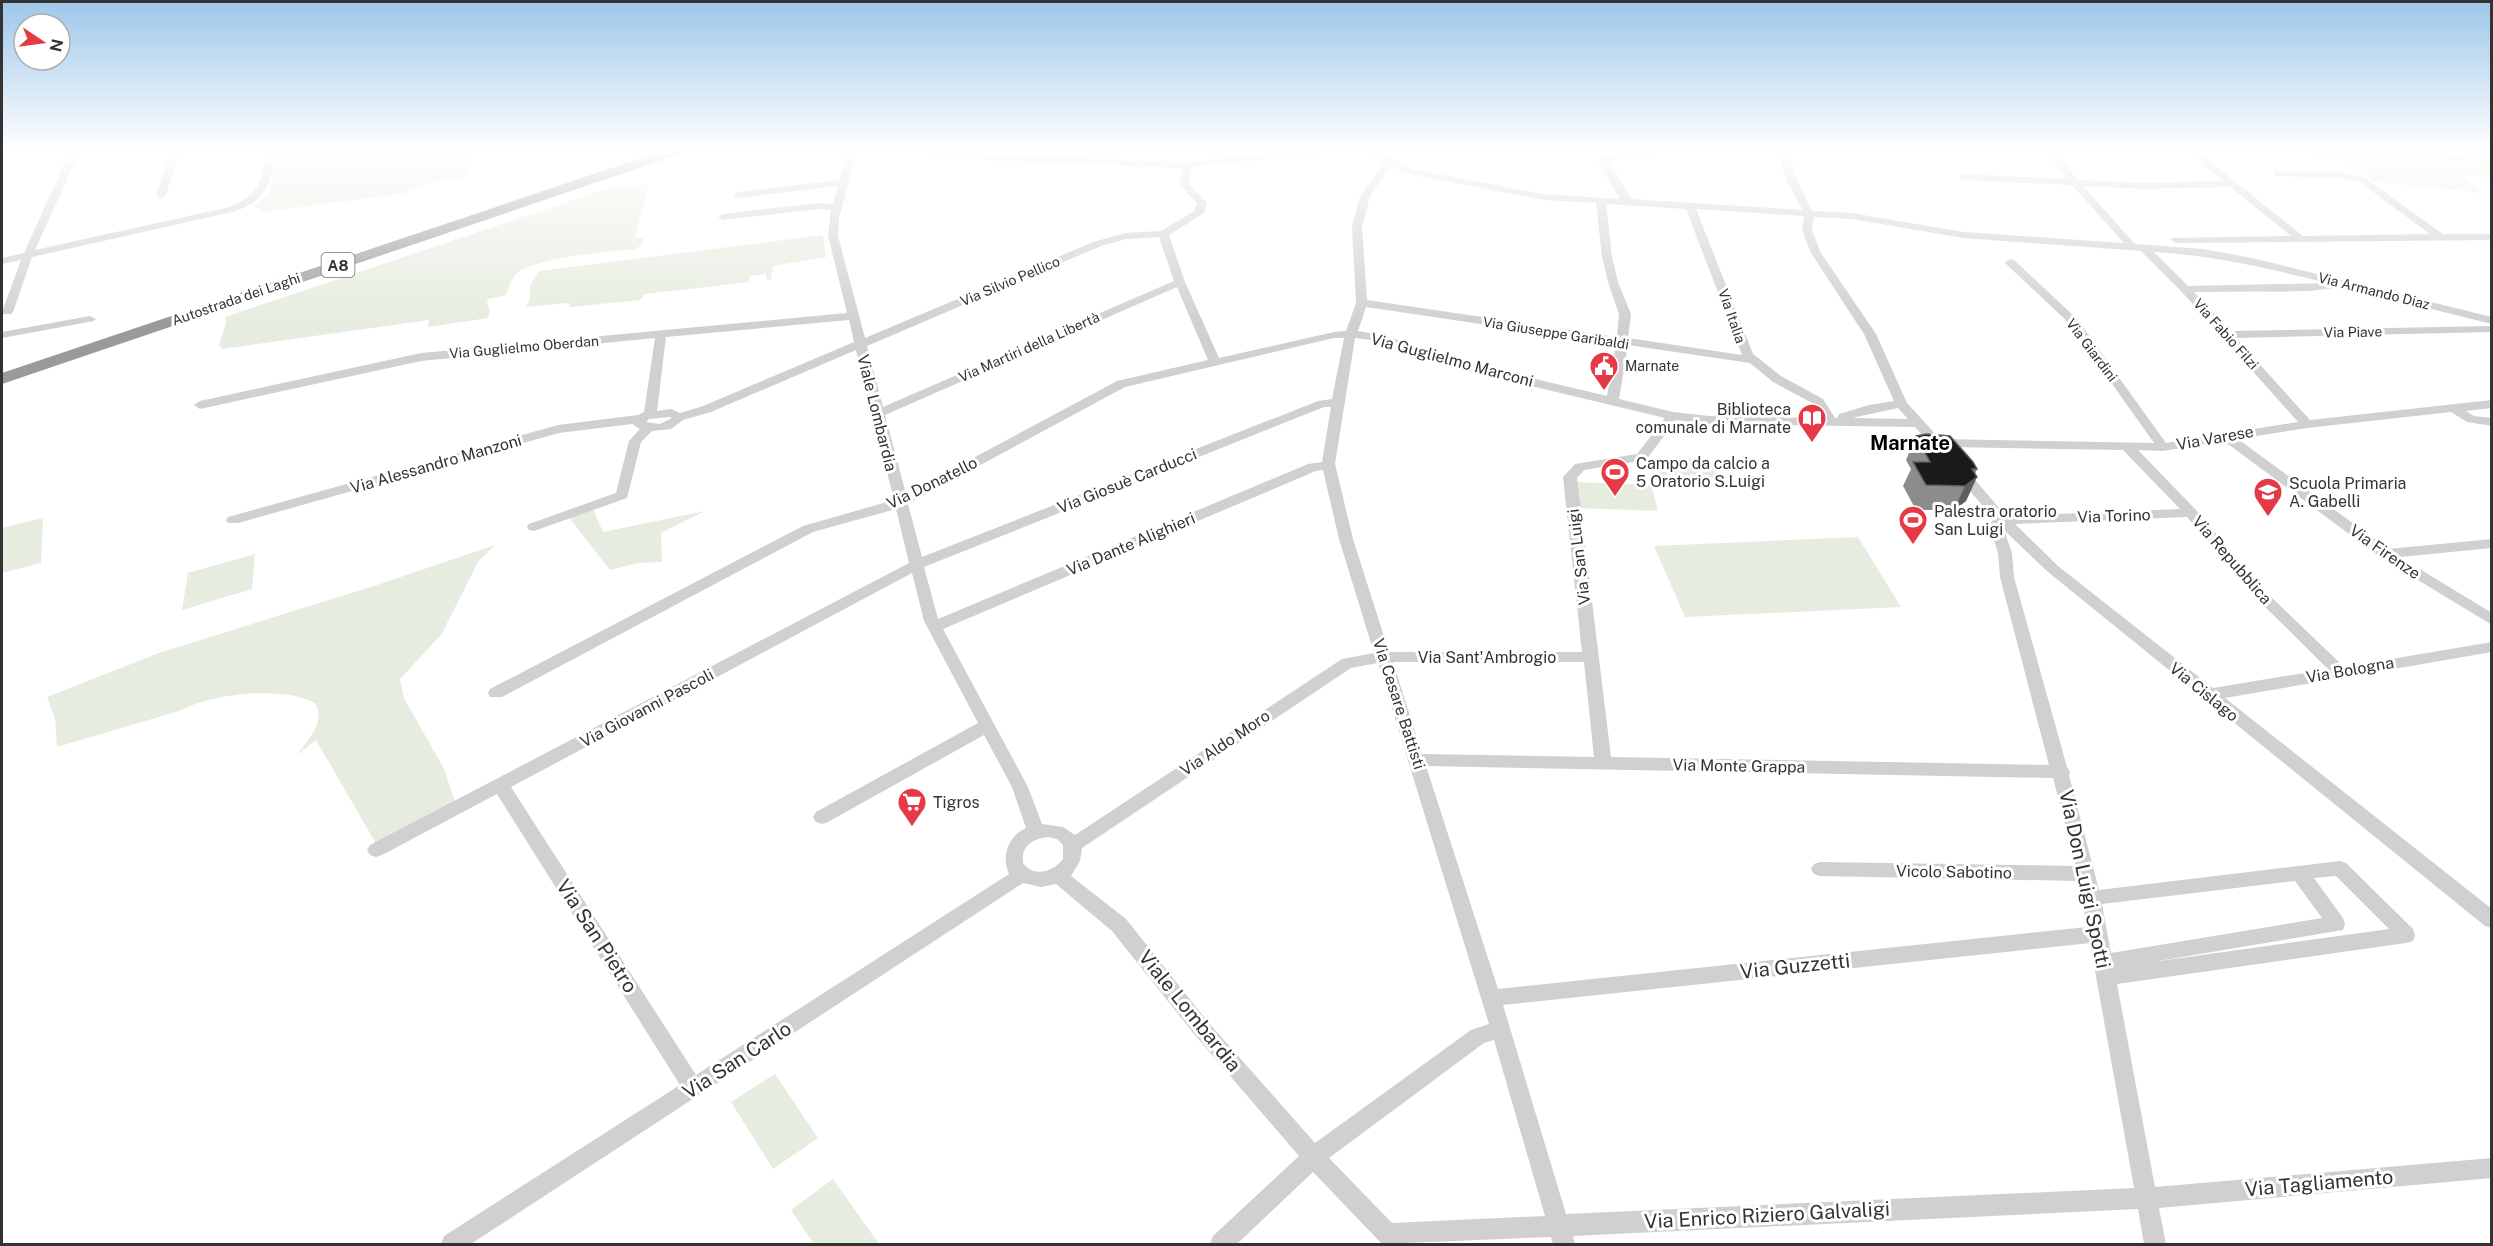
<svg xmlns="http://www.w3.org/2000/svg" width="2493" height="1246" font-family="'Public Sans',sans-serif">
<style>
.green{fill:#e6ecdf}
.lines{fill:none;stroke-linecap:round;stroke-linejoin:round}
.minor{fill:#d0d0d0;fill-rule:evenodd}
.highway{fill:#9a9a9a;fill-rule:evenodd}
.wall{fill:#8c8c8c}
.shaded-wall{fill:#5f5f5f}
.building{fill:#1a1a1a;stroke:#5f5f5f;stroke-width:1.5}
.labels{text-anchor:middle;dominant-baseline:central;stroke-width:6;stroke-linejoin:round;paint-order:stroke}
.far-street-label{font-size:14px;fill:#333;stroke:#fff}
.far-poi-label{font-size:14px;fill:#333;stroke:#fff;text-anchor:start}
.shield{fill:#fff;stroke:#707070;stroke-width:1.5}
.shield-label{font-size:15px;font-weight:bold;fill:#333}
.street-label{font-size:16px;fill:#333;stroke:#fff}
.poi-label{font-size:16px;fill:#333;stroke:#fff;text-anchor:start}
.quarter-label{font-size:20px;font-weight:bold;fill:#000;stroke:#fff}
.near-street-label{font-size:20px;fill:#333;stroke:#fff}
</style>
<rect width="100%" height="100%" fill="#fff"/>
<!-- green -->
<path class="green" d="M278 151H471L466 177 431 182 401 194 261 212 254 206 269 194Z
M2288 151H2491V178L2463 175 2481 193 2373 181 2347 160Z
M649 184 635 237 643 239 642 245 635 249C611 251 531 258 516 274 511 280 509 288 506 295L488 299 487 304 490 310 488 318 428 327 429 320 222 349 219 345 226 323 225 317 612 187Z
M823 235 826 257 773 266 771 280H767L766 274 749 276V282L645 294 640 300 570 307 569 303 526 307 530 299V285L539 271Z
M1654 458 1710 459 1718 480 1661 479Z
M1574 482 1651 485 1658 511 1577 508Z
M593 509 603 532 705 511 661 533 662 562 638 563 610 570 568 516Z
M43 518 41 563 2 573V528Z
M1858 537 1901 607 1685 617 1654 546Z
M495 545 478 562 441 635 400 679 404 698 444 769 456 805 378 847 316 740 297 755C308 740 326 722 315 703 283 685 211 694 179 711L57 747 55 718 47 697 159 653 377 585Z
M255 554 252 589 182 610 188 573Z
M775 1074 818 1138 773 1169 731 1102Z
M833 1179 879 1244H814L791 1210Z"/>
<g class="lines">
<!-- minor -->
<path class="minor" d="M70 151H80L35 250 229 207C260 194 261 182 268 151H278C270 183 267 202 232 212L32 257 13 312 11 314H3L2 312 21 260 2 264V258L24 253Z
M170 151H180L166 195 161 198 156 195Z
M847 151H857L839 218 838 236 865 338 1093 242 1125 233 1161 231 1194 211 1197 203 1179 184 1182 168 956 159 925 154 920 151 1187 162 1293 151H1322L1317 154 1191 167 1189 184 1207 203 1204 213 1169 235 1185 282 1219 358 1334 332 1346 331 1356 303 1352 227 1360 196 1384 163 1368 151H1379L1412 169 1543 194 1620 199 1599 165V159L1604 156 1653 151 1656 152V156L1609 161 1631 199 1802 210 1784 174 1780 151H1790L1794 174 1812 211 1852 213 1963 232 2124 243 2072 185 1964 180 1959 177 1964 174 2067 179 2045 151H2055L2078 180 2143 183 2223 181 2186 151H2197L2303 236 2430 234 2358 181 2340 178 2277 176 2274 175V171L2340 172 2364 177 2443 234H2492V240L2176 243 2171 240 2172 238 2291 236 2230 187 2143 189 2083 186 2135 244 2204 249 2257 259 2492 317V324L2342 287 2310 291 2194 292 2230 331 2492 326V332L2236 338 2310 420 2492 400V408L2466 411 2474 416 2492 418V426L2467 422 2451 412 2307 428 2238 439 2388 549 2492 539V548L2400 557 2492 613V625L2380 557 2224 441 2163 451 2138 450 2196 510 2268 594 2344 667 2492 642V652L2225 698 2492 909V928L2485 926 2048 572 2004 530 2012 553 2014 577 2067 767 2070 772 2069 775 2099 890 2340 861 2346 863 2413 929 2415 935 2413 941 2406 943 2117 984 2155 1187 2492 1158V1178L2159 1208 2166 1244H2144L2138 1209 1573 1236 1575 1244H1553L1551 1237 1382 1244 1313 1172 1237 1244H1210L1213 1236 1299 1156 1194 1034 1112 931 1056 884 1041 887 1023 883 471 1244H441L444 1236 680 1085 497 794 382 855 376 857 370 855 367 850 370 845 909 563 896 509 813 532 502 697H490L488 693 490 689 803 526 894 500 856 350 711 412 683 420 671 429 652 431 641 442 627 498 534 531 529 530 527 527 529 524 616 493 629 441 640 429 632 424 559 433 238 523H228L226 520 228 517 558 425 638 415 644 412 655 338 421 361 200 409 194 405 200 401 421 353 847 313 828 236 831 210 818 209 723 220 718 217 723 214 818 203 833 204 838 186 738 198 733 195 738 192 839 180ZM1391 166 1409 174 1543 200 1596 203 1602 257 1608 282 1619 314 1617 337 1367 300 1362 227 1370 196ZM1606 204 1686 209 1742 355 1628 338 1631 314 1618 282 1612 257ZM1696 209 1804 216 1802 230 1811 253 1864 334 1894 401 1869 405 1839 414 1837 418H1835L1823 399 1781 376 1753 354ZM1814 217 1852 219 1963 238 2141 251 2181 291 2298 422 2229 433 2224 431 2218 434 2166 443 2077 319 2014 260 2010 259 2005 262 2006 264 2069 323 2154 443 1940 439 1907 403 1876 334 1821 253 1812 230ZM1159 237 1174 281 883 407 867 346 1101 246 1126 239ZM2154 252C2216 256 2267 268 2327 283L2188 286ZM1177 287 1208 360 1117 381 906 494 885 415ZM1366 307 1616 344 1607 396 1468 363 1385 336 1358 331ZM849 320 854 342 703 406 680 413 671 409 657 411 666 337ZM1334 338H1344L1332 399 1318 401 922 557 908 504 1125 387ZM1355 338 1379 341 1460 369 1665 418 1637 454 1575 464 1563 477 1582 652H1389L1353 539 1335 464ZM1628 345 1750 363 1773 382 1814 404 1822 418 1709 416 1673 412 1619 399ZM1324 407H1331L1322 462 1308 464 938 619 924 567ZM1898 408 1908 419 1852 418ZM669 417 672 418 660 424 646 422 649 419ZM1676 420 1709 424 1915 427 1937 452H1947V447L2123 450 2180 509 2006 516 1964 467H1954L1952 470 1994 519 1989 525 1998 553 2000 577 2049 765 1611 757 1577 478 1584 470 1646 460ZM1323 470 1339 539 1374 653 1342 659 1075 835 1063 827 1042 824 1028 787 943 629 1316 471ZM2187 517 2258 600 2328 669 2213 688 2058 566 2015 524ZM912 573 924 621 978 723 816 812 813 817 816 822 822 824 828 822 984 735 1012 787 1026 828C1008 836 1001 856 1009 874L696 1075 511 787ZM1393 662H1584L1594 757 1422 754ZM1378 663 1489 1024 1471 1030 1315 1143 1208 1022 1126 919 1071 876 1080 861 1082 848 1351 668ZM1426 766 2053 778 2076 866 1820 862 1814 864 1811 869 1814 874 1820 876 2079 881 2087 927 1498 989ZM1048 837 1057 839 1063 845V859C1053 872 1034 878 1023 863 1021 846 1032 839 1048 837ZM2336 876 2389 929 2152 962 2343 930 2345 924 2343 918 2314 878ZM2295 881 2322 918 2111 953 2102 904ZM2090 943 2134 1188 1566 1214 1503 1005ZM1494 1040 1545 1216 1392 1223 1329 1158 1484 1043Z
M2365 151H2399L2492 159V165L2370 154Z
M90 316 96 319 94 321 2 338V332Z"/>
<!-- highway -->
<path class="highway" d="M662 151H682L680 154 2 384V373Z"/>
</g>
<!-- wall -->
<path class="wall" d="M1916 436 1977 469 1975 474 1977 477 1966 501 1954 510H1916L1903 486 1911 469 1906 460Z"/>
<!-- shaded-wall -->
<path class="shaded-wall" d="M1977 477 1966 501 1954 510 1965 486Z"/>
<!-- building -->
<path class="building" d="M1926 434 1950 436 1973 462 1977 469H1972L1977 477 1965 486 1926 485 1913 462H1930L1916 436Z"/>
<!-- sky -->
<linearGradient id="sky" x2="0" y2="1"><stop stop-color="#9ec6ea"/><stop offset="0.46" stop-color="#fff"/><stop offset="1" stop-color="#fff" stop-opacity="0"/></linearGradient>
<rect width="2493" height="325" fill="url(#sky)"/>
<!-- icons -->
<defs>
<g id="civic-pin" transform="scale(1.5)"><path d="M0 17L-7.5 6A9.5 9.5 0 1 1 7.5 6Z" fill="#e63946" stroke="#fff"/><path d="M-.6-6.5H3V-4.5H.6V-3L4-1V1h2V6H-6V1h2V-1L-.6-3ZM-1.2 2.5V6h2.4V2.5Z" fill="#fff"/></g>
<g id="library-pin" transform="scale(1.5)"><path d="M0 17L-7.5 6A9.5 9.5 0 1 1 7.5 6Z" fill="#e63946" stroke="#fff"/><path d="M-6-4Q-3-5.5-.7-3.5V5Q-3 3-6 4ZM6-4Q3-5.5 .7-3.5V5Q3 3 6 4Z" fill="#fff"/></g>
<g id="stadium-pin" transform="scale(1.5)"><path d="M0 17L-7.5 6A9.5 9.5 0 1 1 7.5 6Z" fill="#e63946" stroke="#fff"/><path d="M0-5a6.5 5 0 1 0 0 10a6.5 5 0 1 0 0-10ZM-3.5-1.8h7v3.6h-7Z" fill="#fff"/></g>
<g id="school-pin" transform="scale(1.5)"><path d="M0 17L-7.5 6A9.5 9.5 0 1 1 7.5 6Z" fill="#e63946" stroke="#fff"/><path d="M0-5L7-2L0 1L-7-2ZM-4 1L0 2.5L4 1V4Q0 6-4 4Z" fill="#fff"/></g>
<g id="supermarket-pin" transform="scale(1.5)"><path d="M0 17L-7.5 6A9.5 9.5 0 1 1 7.5 6Z" fill="#e63946" stroke="#fff"/><path d="M-6-5.5h2.5l.6 2H6L4.5 2H-2.5L-4.4-4H-6ZM-1.5 3.2a1.3 1.3 0 1 0 .1 0ZM3 3.2a1.3 1.3 0 1 0 .1 0Z" fill="#fff"/></g>
</defs>
<g fill-rule="evenodd">
<use href="#civic-pin" x="1604" y="366"/>
<use href="#library-pin" x="1812" y="418"/>
<use href="#stadium-pin" x="1615" y="472"/>
<use href="#school-pin" x="2268" y="492"/>
<use href="#stadium-pin" x="1913" y="520"/>
<use href="#supermarket-pin" x="912" y="802"/>
</g>
<g class="labels">
<!-- far-street labels -->
<g class="far-street-label">
<text transform="translate(1010 281) rotate(-23)">Via Silvio Pellico</text>
<text transform="translate(2374 291) rotate(14)">Via Armando Diaz</text>
<text transform="translate(236 299) rotate(-19)">Autostrada dei Laghi</text>
<text transform="translate(1732 316) rotate(71)">Via Italia</text>
<text transform="translate(2353 332) rotate(-1)">Via Piave</text>
<text transform="translate(1556 333) rotate(9)">Via Giuseppe Garibaldi</text>
<text transform="translate(2226 334) rotate(48)">Via Fabio Filzi</text>
<text transform="translate(524 347) rotate(-5)">Via Guglielmo Oberdan</text>
<text transform="translate(1029 347) rotate(-24)">Via Martiri della Libertà</text>
<text transform="translate(2092 350) rotate(53)">Via Giardini</text>
</g>
<!-- far-poi labels -->
<g class="far-poi-label">
<text x="1625" y="366">Marnate</text>
</g>
<!-- shield labels -->
<rect class="shield" x="321.5" y="253" width="33" height="24" rx="4.5"/>
<g class="shield-label">
<text x="338" y="265">A8</text>
</g>
<!-- street labels -->
<g class="street-label">
<text transform="translate(1452 360) rotate(15)">Via Guglielmo Marconi</text>
<text transform="translate(877 413) rotate(76)">Viale Lombardia</text>
<text transform="translate(2215 438) rotate(-10)">Via Varese</text>
<text transform="translate(436 464) rotate(-16)">Via Alessandro Manzoni</text>
<text transform="translate(1127 481) rotate(-22)">Via Giosuè Carducci</text>
<text transform="translate(932 483) rotate(-26)">Via Donatello</text>
<text transform="translate(2114 516) rotate(-2)">Via Torino</text>
<text transform="translate(1131 544) rotate(-23)">Via Dante Alighieri</text>
<text transform="translate(2385 552) rotate(35)">Via Firenze</text>
<text transform="translate(1579 557) rotate(-97)">Via San Luigi</text>
<text transform="translate(2232 560) rotate(49)">Via Repubblica</text>
<text x="1487" y="657">Via Sant'Ambrogio</text>
<text transform="translate(2350 670) rotate(-10)">Via Bologna</text>
<text transform="translate(2204 692) rotate(39)">Via Cislago</text>
<text transform="translate(1399 704) rotate(72)">Via Cesare Battisti</text>
<text transform="translate(647 708) rotate(-28)">Via Giovanni Pascoli</text>
<text transform="translate(1225 743) rotate(-34)">Via Aldo Moro</text>
<text transform="translate(1739 766) rotate(1)">Via Monte Grappa</text>
<text transform="translate(1954 872) rotate(1)">Vicolo Sabotino</text>
</g>
<!-- poi labels -->
<g class="poi-label">
<text x="1791" y="409" text-anchor="end">Biblioteca<tspan x="1791" dy="18">comunale di Marnate</tspan></text>
<text x="1636" y="463">Campo da calcio a<tspan x="1636" dy="18">5 Oratorio S.Luigi</tspan></text>
<text x="2289" y="483">Scuola Primaria<tspan x="2289" dy="18">A. Gabelli</tspan></text>
<text x="1934" y="511">Palestra oratorio<tspan x="1934" dy="18">San Luigi</tspan></text>
<text x="933" y="802">Tigros</text>
</g>
<!-- quarter labels -->
<g class="quarter-label">
<text x="1910" y="443">Marnate</text>
</g>
<!-- near-street labels -->
<g class="near-street-label">
<text transform="translate(2085 879) rotate(78)">Via Don Luigi Spotti</text>
<text transform="translate(597 936) rotate(57)">Via San Pietro</text>
<text transform="translate(1795 966) rotate(-6)">Via Guzzetti</text>
<text transform="translate(1190 1011) rotate(51)">Viale Lombardia</text>
<text transform="translate(737 1060) rotate(-33)">Via San Carlo</text>
<text transform="translate(2319 1183) rotate(-5)">Via Tagliamento</text>
<text transform="translate(1767 1215) rotate(-3)">Via Enrico Riziero Galvaligi</text>
</g>
</g>
<!-- border -->
<rect width="2493" height="1246" fill="none" stroke="#333333" stroke-width="6"/>
<!-- north arrow -->
<g transform="translate(42 42) rotate(103)"><circle r="28" fill="#ffffff" stroke="#adadad" stroke-width="1.5"/>
<path d="M0-4.5L10 22L0 15L-10 22Z" fill="#e63946"/>
<text y="-9" font-size="16" font-weight="bold" text-anchor="middle" fill="#333333">N</text>
</g>
</svg>
